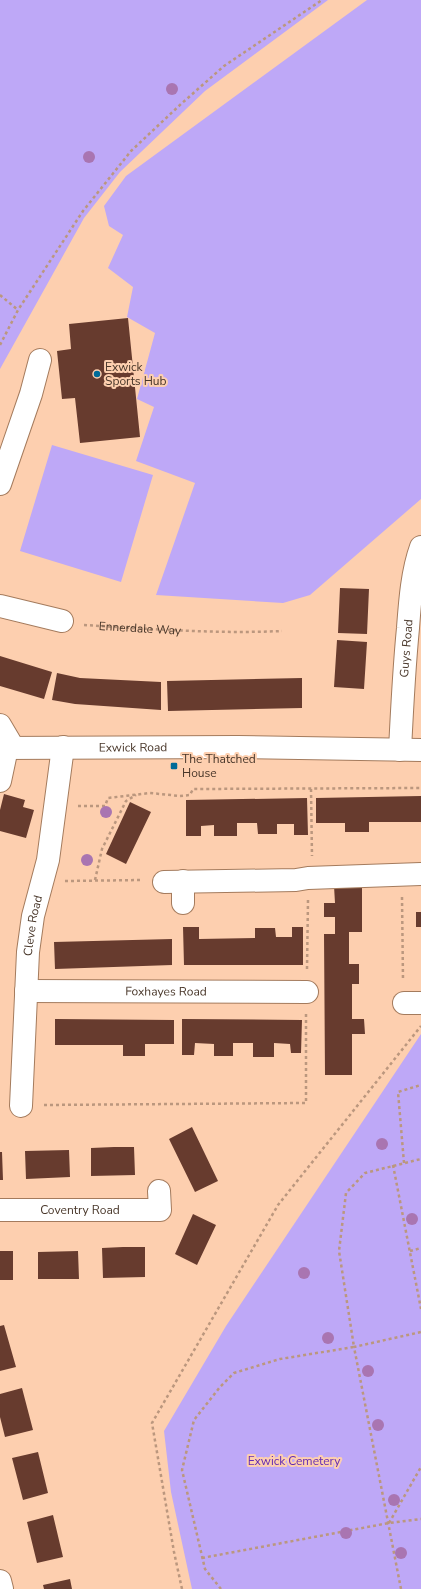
<svg xmlns="http://www.w3.org/2000/svg" width="421" height="1589" font-family="'Nunito Sans',sans-serif">
<style>
.green{fill:#bea8f7}
.building{fill:#673b2e}
.lines{fill:none;stroke-linecap:round;stroke-linejoin:round}
.minor-casing{stroke:#a47b5d;stroke-width:24}
.path{stroke:#bb977e;stroke-width:2.5;stroke-dasharray:3 3;stroke-linecap:butt}
.minor{stroke:#fff;stroke-width:22}
.tree{fill:#a975b1}
.poi-dot{fill:#006b98;stroke:#fdcfaf;stroke-width:1.5}
.labels{text-anchor:middle;dominant-baseline:central;stroke-width:4;stroke-linejoin:round;paint-order:stroke}
.poi-label{font-size:12px;fill:#483629;stroke:#fdcfaf;text-anchor:start}
.street-label{font-size:12px;fill:#483629;stroke:#fdcfaf}
.park-label{font-size:12px;fill:#642bb2;stroke:#fdcfaf}
</style>
<rect width="100%" height="100%" fill="#fdcfaf"/>
<!-- green -->
<path class="green" d="M0 0H328L205 91 120 172 84 218 0 369Z
M367 0H421V499L310 595 283 603 156 595 195 483 136 461 154 407 137 399 155 333 127 317 133 287 108 268 123 235 109 226 104 206 126 176Z
M52 445 153 475 121 582 20 551Z
M421 1034V1589H192L171 1492 164 1431 226 1326Z"/>
<!-- building -->
<path class="building" d="M128 318 140 437 80 443 75 398 62 399 57 351 71 349 69 324Z
M340 588 369 589 367 634 338 633Z
M337 640 367 642 364 689 334 687Z
M0 656 52 672 44 699 0 686Z
M57 673 80 678 161 682V710L75 704 52 700Z
M302 678V708L168 711 167 681Z
M4 794 25 800 23 807 34 810 26 838 0 831V810Z
M421 796V822H369V832H345V823H316V798Z
M307 798 308 835H294V824H277V834H258L257 823H237V836H214V825L201 826V836H186V800Z
M130 802 151 812 126 864 106 854Z
M334 886H362V932H349V964H359V984H352V1019H364L365 1034H352V1075H325L324 934H335V917H324V903H335Z
M416 912H421V927H416Z
M183 927H199V939L255 938V928H275L276 937H292V927H303V965H184Z
M172 939V965L55 969 54 942Z
M55 1019 174 1020V1044H145V1056H123V1045H55Z
M182 1019 302 1020 301 1053H291L290 1044 274 1043V1057H253V1043H233V1056H214V1044L195 1043 194 1055H182Z
M192 1127 218 1181 195 1192 169 1139Z
M114 1147H134L135 1175 91 1176V1148Z
M69 1150 70 1177 26 1179 25 1151Z
M0 1152H2L3 1180H0Z
M193 1214 216 1225 197 1265 175 1254Z
M123 1247H145V1277L103 1278 102 1248Z
M0 1251H13V1280H0Z
M78 1251 79 1279H38V1252Z
M4 1325 16 1367 0 1371V1326Z
M22 1388 33 1430 5 1437 0 1417V1394Z
M38 1452 48 1493 23 1500 12 1458Z
M53 1515 63 1557 37 1563 27 1522Z
M70 1579 72 1589H44L43 1585Z"/>
<g class="lines">
<!-- minor casing -->
<g class="minor-casing">
<g id="minor">
<path d="M0 484 31 394 40 360"/>
<path d="M0 606 62 621"/>
<path d="M0 725 13 747"/>
<path id="s2" d="M0 748 238 747 421 750"/>
<path id="s3" d="M400 750C402 709 404 669 408 628 410 601 412 572 421 547"/>
<path d="M0 781 7 748"/>
<path d="M183 881V903"/>
<path d="M164 882 296 880 308 878 421 874"/>
<path id="s4" d="M26 991 307 992"/>
<path d="M404 1003H421"/>
<path id="s5" d="M21 1106 28 952 33 916 48 860 63 747"/>
<path id="s6" d="M0 1210H160L159 1191"/>
<path d="M0 1581 2 1589"/>
</g>
</g>
<!-- path -->
<g class="path">
<path d="M0 295 18 310"/>
<path d="M0 345 18 310 83 211 131 151 181 104 224 66 322 0"/>
<path id="s1" d="M84 625C150 629 216 634 282 631"/>
<path d="M311 789 312 856"/>
<path d="M78 806H105L108 798 150 793 180 796 190 795 193 789 421 788"/>
<path d="M95 880 102 849 126 801 136 795"/>
<path d="M65 881 142 880"/>
<path d="M402 897 403 980"/>
<path d="M307 969 308 900"/>
<path d="M44 1105 306 1103V1014"/>
<path d="M404 1163 398 1092 421 1085"/>
<path d="M393 1165 421 1309"/>
<path d="M410 1251 421 1248"/>
<path d="M389 1523 421 1467"/>
<path d="M202 1558 389 1523 421 1519"/>
<path d="M182 1589 174 1552 152 1423 278 1205 421 1026"/>
<path d="M221 1589 205 1569 182 1470 194 1420 220 1387 234 1373 280 1359 354 1347 339 1251 346 1193 365 1173 421 1159"/>
<path d="M401 1589 354 1347 421 1332"/>
</g>
<!-- minor -->
<use href="#minor" class="minor"/>
</g>
<!-- trees -->
<g class="tree">
<circle cx="172" cy="89" r="6"/>
<circle cx="89" cy="157" r="6"/>
<circle cx="106" cy="812" r="6"/>
<circle cx="87" cy="860" r="6"/>
<circle cx="382" cy="1144" r="6"/>
<circle cx="412" cy="1219" r="6"/>
<circle cx="304" cy="1273" r="6"/>
<circle cx="328" cy="1338" r="6"/>
<circle cx="368" cy="1371" r="6"/>
<circle cx="378" cy="1425" r="6"/>
<circle cx="394" cy="1500" r="6"/>
<circle cx="346" cy="1533" r="6"/>
<circle cx="401" cy="1553" r="6"/>
</g>
<!-- markers -->
<g class="poi-dot">
<circle cx="97" cy="374" r="4"/>
<rect x="170" y="762" width="8" height="8" rx="2"/>
</g>
<g class="labels">
<!-- poi labels -->
<g class="poi-label">
<text x="105" y="367">Exwick<tspan x="105" dy="14">Sports Hub</tspan></text>
<text x="182" y="759">The Thatched<tspan x="182" dy="14">House</tspan></text>
</g>
<!-- street labels -->
<g class="street-label">
<text stroke="none"><textPath href="#s1" startOffset="56">Ennerdale Way</textPath></text>
<text stroke="none"><textPath href="#s3" startOffset="102">Guys Road</textPath></text>
<text stroke="none"><textPath href="#s2" startOffset="133">Exwick Road</textPath></text>
<text stroke="none"><textPath href="#s5" startOffset="181">Cleve Road</textPath></text>
<text stroke="none"><textPath href="#s4" startOffset="140">Foxhayes Road</textPath></text>
<text stroke="none"><textPath href="#s6" startOffset="80">Coventry Road</textPath></text>
</g>
<!-- park labels -->
<g class="park-label">
<text x="294" y="1461">Exwick Cemetery</text>
</g>
</g>
</svg>
